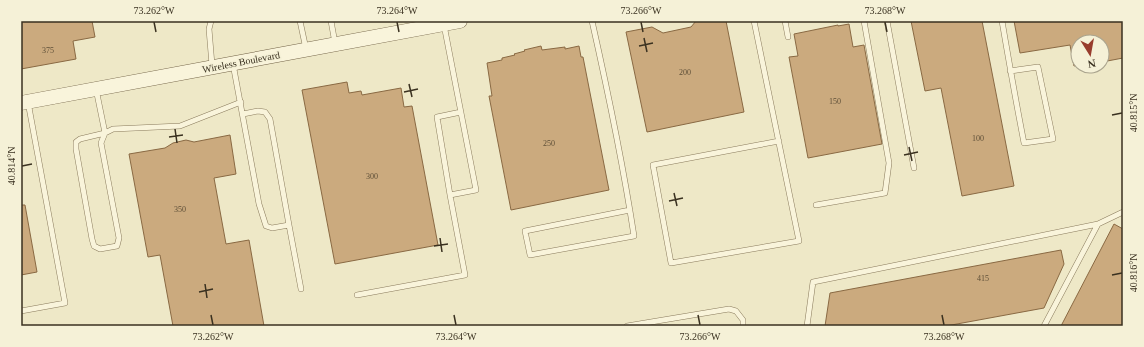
<svg xmlns="http://www.w3.org/2000/svg" width="1144" height="347" font-family="Georgia,serif">
<style>
.building{fill:#cbaa7e;stroke:#896943}
.lines{fill:none;stroke-linecap:round;stroke-linejoin:round}
.lane-casing{stroke:#8a7b5d;stroke-width:6}
.secondary-casing{stroke:#6c5c40;stroke-width:15}
.lane{stroke:#f9f4db;stroke-width:5}
.secondary{stroke:#f9f4db;stroke-width:14}
.ticks{fill:none;stroke:#3a3120;stroke-width:1.5}
.labels{text-anchor:middle;dominant-baseline:central;stroke-width:3;stroke-linejoin:round;paint-order:stroke}
.number-label{font-size:8px;fill:#5e4f38}
.street-label{font-size:10px;fill:#3a3120;stroke:#f5f1d7}
.neatline{fill:none;stroke:#3a3120;stroke-width:1.5}
.ticks-label{font-size:10px;text-anchor:middle;fill:#3a3120}
</style>
<rect width="100%" height="100%" fill="#eee8c7"/>
<!-- building -->
<path class="building" d="M21 21H92L95 37 73 41 76 59 21 69Z
M696 21H726L744 112 647 132 626 32 652 27 663 33 691 27Z
M911 21H982L1014 186 962 196 941 88 925 91Z
M1014 21H1123V58L1102 62V42H1078V65L1074 66 1070 45 1020 53Z
M849 24 853 47 864 45 882 144 808 158 789 57 798 56 794 34 838 25V26Z
M541 46 542 50 565 47V49L579 46 581 57H583L609 190 511 210 489 96H492L487 63 502 60V58L515 55 514 54 525 51 524 50Z
M347 82 349 93 361 91 362 95 401 88 404 107 412 106 438 245 335 264 302 90Z
M230 135 236 174 214 178 226 244 249 240 264 326H173L160 255 148 257 129 154 165 148 173 143 186 140 194 142Z
M21 205H25L37 272 21 275Z
M1114 224 1123 229V326H1061Z
M1061 250 1064 264 1044 308 946 326H825L830 293Z"/>
<g class="lines">
<!-- lane casing -->
<g class="lane-casing">
<path id="lane" d="M211 21 209 29 212 65
M300 21 306 49
M331 21 335 43
M592 21C608 92 623 164 634 236L530 255 525 231 630 210
M754 21 799 241 671 263 653 165 779 141
M785 21 788 37
M887 21 914 168
M1002 21C1009 62 1016 102 1024 143L1053 139 1038 67 1010 71
M233 64 259 204 266 226 272 228 289 225 270 119 265 112 258 111 243 114
M96 89 105 133 80 139 76 142V149L92 239 94 246 100 249 117 246 119 238 101 143 105 133 113 129 180 126 241 102
M450 195 437 117 461 112
M816 205 885 193 889 163 864 21
M1098 224 1123 212
M289 225 301 289
M357 295 465 275 450 195 476 190 444 25
M21 311 65 303 28 102
M627 326 729 309 736 311 743 320V326
M807 326 813 282 1098 224 1044 326"/>
</g>
<!-- secondary casing -->
<g class="secondary-casing">
<path id="secondary" d="M21 103 460 21"/>
</g>
<!-- lane -->
<use href="#lane" class="lane"/>
<!-- secondary -->
<use href="#secondary" class="secondary"/>
</g>
<!-- ticks -->
<path class="ticks" d="M154 22 156 32M397 22 399 32M641 22 643 32M885 22 887 32M644 38 647 52M639 46 653 43M409 84 412 97M404 92 418 89M1112 115 1122 113M175 129 177 143M169 137 183 135M909 147 912 161M904 155 918 152M22 166 32 164M674 193 677 206M669 201 683 198M440 238 442 252M434 246 448 244M1112 275 1122 273M205 284 207 298M199 292 213 289M211 315 213 325M454 315 456 325M698 315 700 325M942 315 944 325"/>
<g class="labels">
<!-- number labels -->
<g class="number-label">
<text x="48" y="50">375</text>
<text x="685" y="72">200</text>
<text x="835" y="101">150</text>
<text x="978" y="138">100</text>
<text x="549" y="143">250</text>
<text x="372" y="176">300</text>
<text x="180" y="209">350</text>
<text x="983" y="278">415</text>
</g>
<!-- street labels -->
<g class="street-label">
<text transform="translate(241 62) rotate(-11)">Wireless Boulevard</text>
</g>
</g>
<!-- border -->
<rect width="1144" height="347" fill="none" stroke="#f5f1d7" stroke-width="44"/>
<!-- north arrow -->
<g transform="translate(1090 54) rotate(169)"><circle r="19" fill="#f5f1d7" stroke="#aaa48e"/>
<path d="M0-3L7 15L0 10L-7 15Z" fill="#983d2d"/>
<text y="-6" font-size="11" font-weight="bold" text-anchor="middle" fill="#3a3120">N</text>
</g>
<rect x="22" y="22" width="1100" height="303" class="neatline"/>
<g class="ticks-label">
<text x="154" y="14">73.262°W</text>
<text x="397" y="14">73.264°W</text>
<text x="641" y="14">73.266°W</text>
<text x="885" y="14">73.268°W</text>
<text transform="translate(1133 113) rotate(-90)" y="4">40.815°N</text>
<text transform="translate(11 166) rotate(-90)" y="4">40.814°N</text>
<text transform="translate(1133 273) rotate(-90)" y="4">40.816°N</text>
<text x="213" y="340">73.262°W</text>
<text x="456" y="340">73.264°W</text>
<text x="700" y="340">73.266°W</text>
<text x="944" y="340">73.268°W</text>
</g>
</svg>
